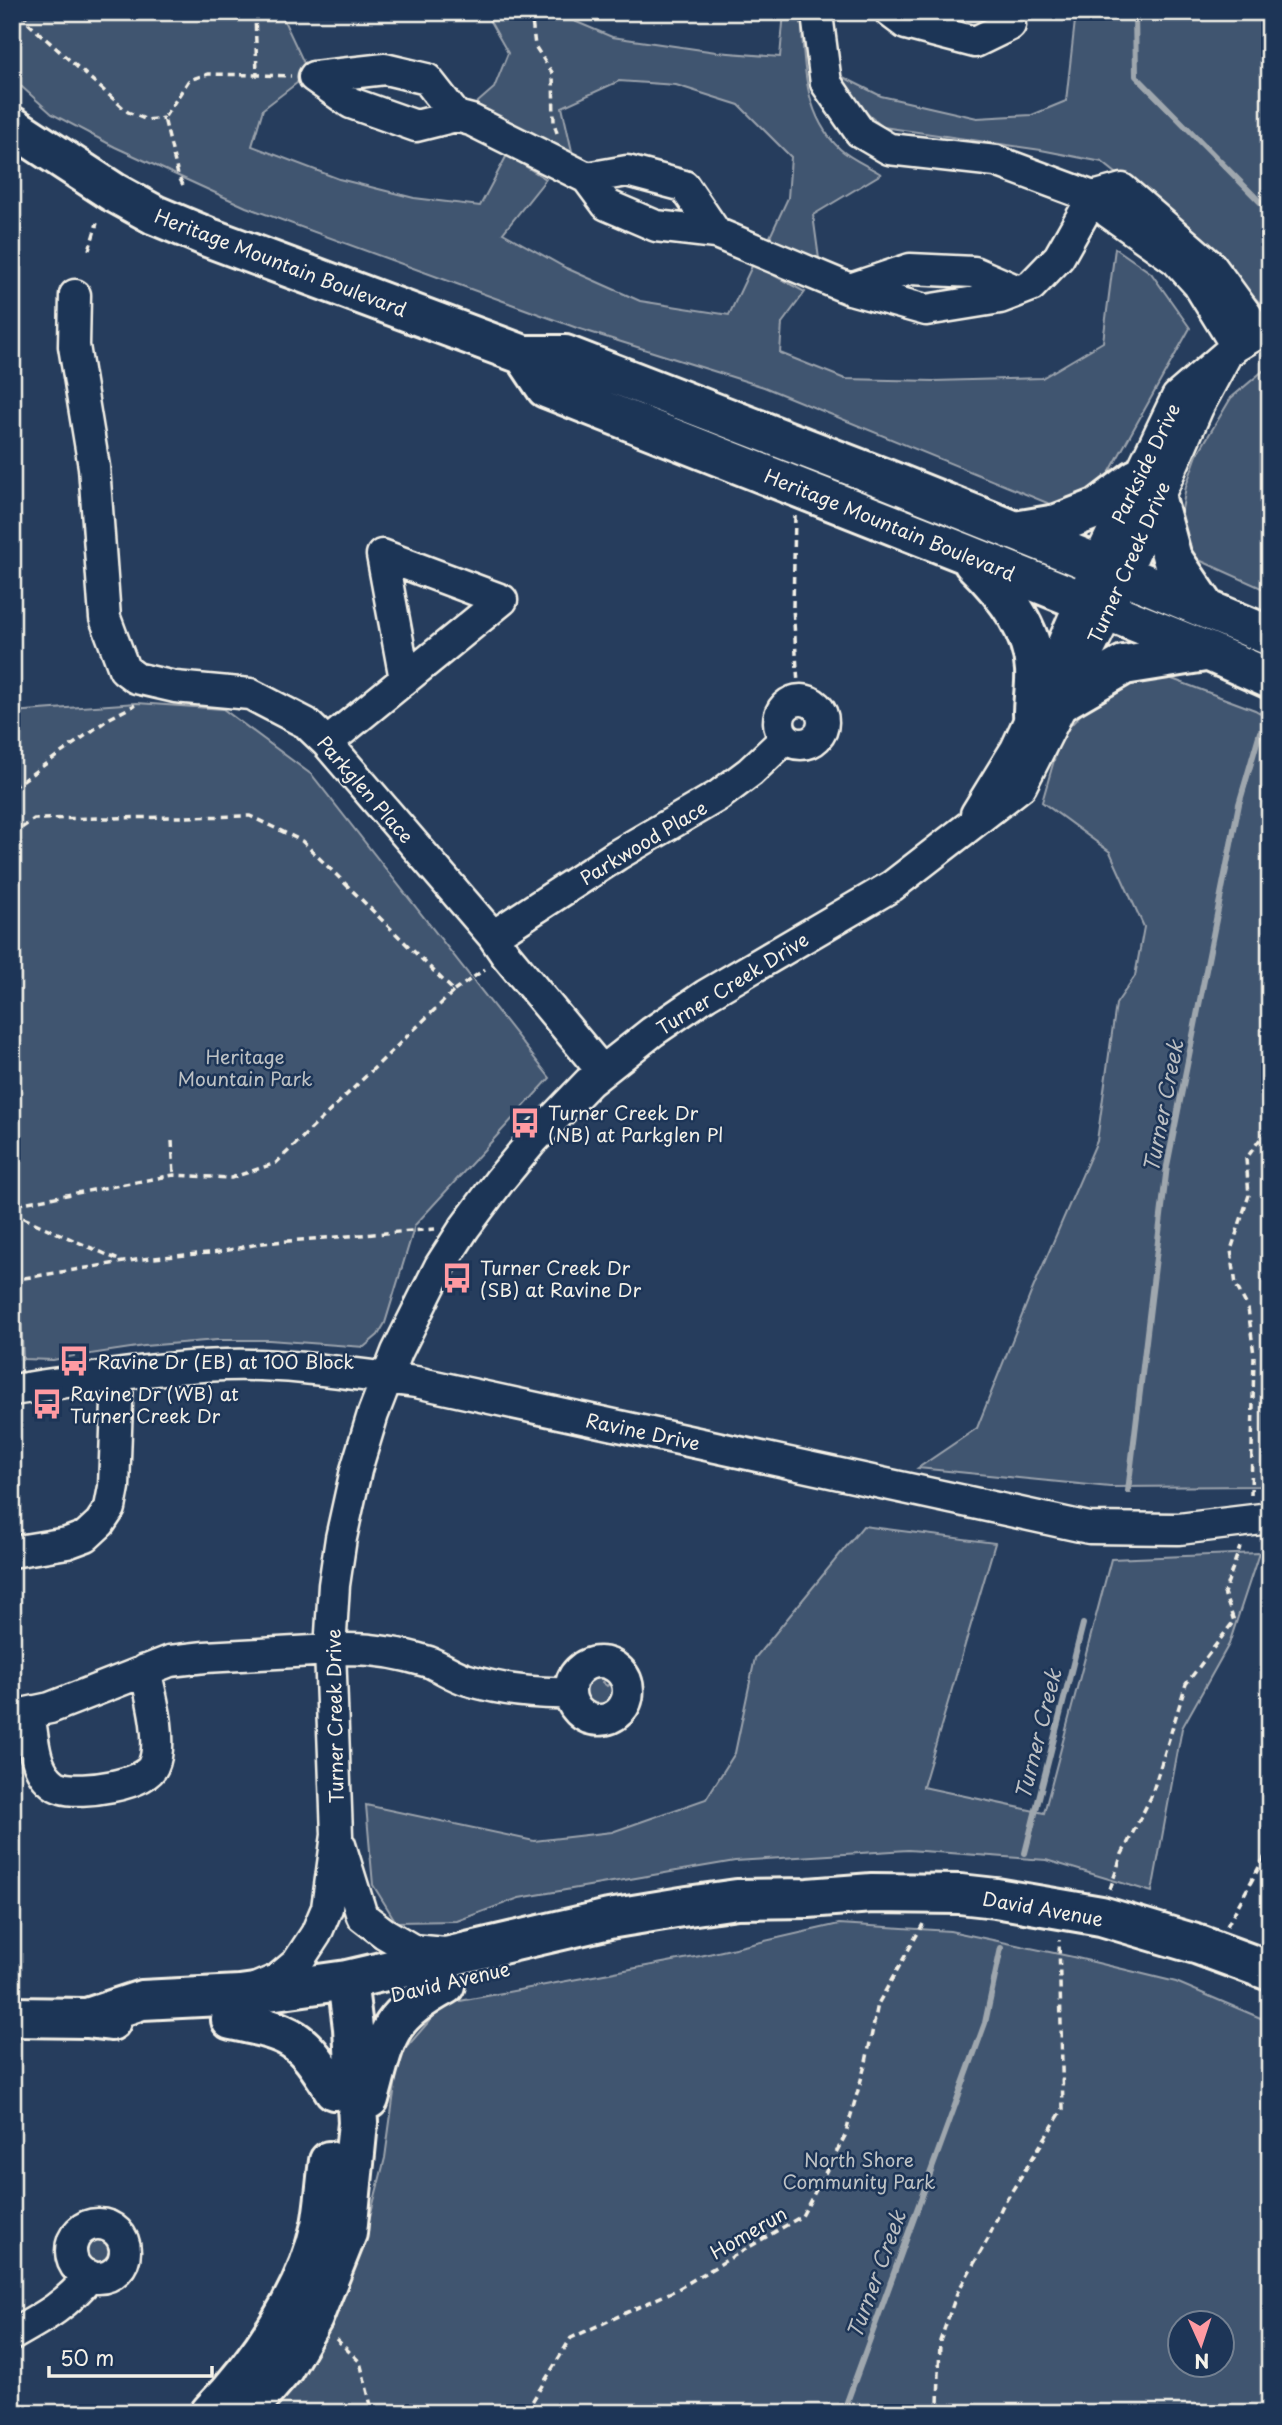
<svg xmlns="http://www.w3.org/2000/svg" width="1282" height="2425" font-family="'Playpen Sans',sans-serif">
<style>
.built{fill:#334966}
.green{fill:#40546f;stroke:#9aa2ac;stroke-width:2;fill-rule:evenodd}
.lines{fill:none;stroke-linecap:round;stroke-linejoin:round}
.stream{stroke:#9fa7ae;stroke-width:6}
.minor-casing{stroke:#f4f1e8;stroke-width:35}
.major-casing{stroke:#f4f1e8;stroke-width:44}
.path{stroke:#f4f1e8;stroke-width:3.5;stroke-dasharray:7 5;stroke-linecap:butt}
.minor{stroke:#1d3557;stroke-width:30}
.major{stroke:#1d3557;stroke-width:38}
.labels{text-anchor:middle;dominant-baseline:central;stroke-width:5;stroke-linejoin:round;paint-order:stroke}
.street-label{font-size:19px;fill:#f4f1e8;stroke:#1d3557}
.park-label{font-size:19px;fill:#bec2c4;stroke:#1d3557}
.poi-label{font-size:19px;fill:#f4f1e8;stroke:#1d3557;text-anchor:start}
.water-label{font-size:21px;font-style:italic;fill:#bcbfc2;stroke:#1d3557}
</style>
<rect width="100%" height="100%" fill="#263d5d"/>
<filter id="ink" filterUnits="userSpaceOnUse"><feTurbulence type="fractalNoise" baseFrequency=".0143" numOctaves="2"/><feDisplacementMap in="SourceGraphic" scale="14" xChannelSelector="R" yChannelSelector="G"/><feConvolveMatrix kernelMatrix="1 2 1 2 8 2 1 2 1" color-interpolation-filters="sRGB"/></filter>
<g filter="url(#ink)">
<!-- built -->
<path class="built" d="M12 1112 23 1359 12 1361Z"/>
<!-- green -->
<path class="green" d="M12 12H280L304 63 297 83 263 109 252 146 339 179 414 198 480 206 507 155 546 179 503 233 566 268 640 301 729 315 753 264 805 292 782 323 780 353 845 379 934 381 1042 378 1103 342 1115 248 1151 273 1190 328 1084 518 764 387 577 328 246 207 115 147 52 114 12 78Z
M478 12H553L612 37 716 52 780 57 784 12H801C804 59 802 114 840 149 851 159 868 166 881 174L813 215 820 266 768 241 788 198 791 157 739 105 676 85 619 81 562 107 574 160 470 109 494 88 508 53 487 16Z
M1076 12H1270V313L1186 229 1102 162 1041 150 883 127 848 98 837 74 881 96 977 118 1032 115 1066 101Z
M1270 365V592L1190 556 1180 522 1186 486 1197 455 1231 398Z
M1164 676 1255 710 1270 719V1295L1267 1321 1264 1486 1110 1487 918 1468 977 1428 1031 1293 1097 1141 1116 1004 1135 976 1144 927 1110 852 1042 802 1061 736 1111 681Z
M137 703 223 709 312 775 550 1078 415 1225 385 1323 378 1335 364 1347 269 1340H217L144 1346 84 1355 83 1351 74 1353V1356L53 1360 23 1359 12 1120V712Z
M863 1526 995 1543 923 1787 1044 1813 1111 1559 1259 1553 1229 1644 1182 1728 1152 1892 1046 1860 908 1850 735 1861 519 1898 457 1921 396 1922 373 1885 366 1805 534 1841 612 1832 706 1799 735 1753 755 1658Z
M597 1675 606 1677 602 1682 607 1686 612 1681 616 1695 607 1707 591 1706C583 1699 582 1691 587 1681Z
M839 1924 950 1931 1073 1957 1176 1982 1270 2022V2413H272L315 2355 365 2236 385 2158 399 2056 444 2004 700 1956ZM1180 2324H1222V2366H1180Z
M82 2250a16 16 0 1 1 32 0a16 16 0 1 1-32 0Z"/>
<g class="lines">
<!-- stream -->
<path class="stream" d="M1135 12 1136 76 1270 212
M1128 1491 1167 1166 1239 804 1260 732
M1025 1853 1083 1624
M843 2413 985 2023 1001 1948"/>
<!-- minor casing -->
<g class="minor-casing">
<path id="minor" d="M819 12 818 22 826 83 860 132 889 149 996 161 1093 197 1108 212 1176 260 1198 284 1236 346
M890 12 906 24 975 42 1010 25 1006 12
M385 69 427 79 456 116 416 126 351 103 314 77Z
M456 116 471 120 587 178 607 205 656 226 716 233 684 186 627 171 587 178
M1093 197 1122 189 1211 266 1259 332
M716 233 850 289
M1018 291 974 272 910 269 850 289 926 310 1000 298 1031 286 1059 257 1093 197
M75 295 74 346 94 467 105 618 124 669 136 678 175 687 250 694 306 723 327 743 493 936 506 955 602 1071
M779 722a22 22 0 1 1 44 0a22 22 0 1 1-44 0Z
M327 743 502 600 382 555 405 679
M976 814 1016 749 1036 706 1097 564 1177 397 1236 346 1270 326
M493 936 617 855 718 796 750 772 786 738
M12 1390C83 1380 154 1367 225 1365 289 1363 353 1374 416 1382L1089 1528 1179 1529 1270 1518
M12 1552 67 1543 86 1536 100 1523 110 1508 114 1487 118 1375
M570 1691a29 29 0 1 1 58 0a29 29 0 1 1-58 0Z
M29 1713C33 1734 33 1765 49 1780 52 1783 57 1787 62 1788 81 1794 144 1785 153 1766 164 1743 151 1695 145 1670
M12 1716 50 1708 170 1661 205 1657 349 1649C375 1649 403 1654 429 1662 442 1667 454 1676 468 1680 501 1690 535 1694 570 1693
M340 1845 362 1916 384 1933 413 1950 445 1953
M257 1988 278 1979 297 1963 316 1934 327 1908 337 1835 330 1650 334 1585 341 1538 356 1470 373 1414 397 1352 440 1266 465 1227 500 1180 534 1139 589 1082 652 1032 706 995 892 886 1021 786 1107 615 1198 407 1225 357
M71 2251a27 27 0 1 1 54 0a27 27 0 1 1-54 0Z
M12 2335C46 2316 65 2306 90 2276"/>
</g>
<!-- major casing -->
<g class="major-casing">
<path id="major" d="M12 126 113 192 155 215 210 238 524 355H565L886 479 1125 575 1270 636
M524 355 546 388 964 553 1207 651 1270 679
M1156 499 1172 558 1206 608
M1015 531 1057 524 1098 508 1136 479
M973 562C1002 590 1033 627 1035 670 1036 684 1033 700 1033 714
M1064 700 1124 665 1205 652
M12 2017 87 2018 111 2021
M87 2018 142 2000 240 1995 347 1980 609 1919 688 1906 737 1899 808 1898 872 1893 960 1894 996 1898 1101 1916 1199 1945 1270 1971
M231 2020C293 2033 301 2036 334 2090
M369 2099C386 2038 384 2018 445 1985
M210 2413C258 2363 306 2294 321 2225 325 2204 326 2182 329 2161
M245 2413 284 2368 313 2318 347 2233 358 2123 353 2028 347 1980"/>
</g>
<!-- path -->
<path class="path" d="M23 12 29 24 128 112 147 120 164 118
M255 12 257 75 291 76
M531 12 535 46 553 74 554 123 557 133
M183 185 178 175 164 118 189 80 208 74 257 75
M89 250 97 223
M795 516 793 607 799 700
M12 788 110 718 135 705
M12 835 34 819 250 816 302 841 454 991 276 1163 231 1178 174 1175 12 1205
M1270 957V1013
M454 991 485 969
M172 1141 174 1175
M12 1213 121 1261
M12 1280 142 1259 219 1252 263 1243 435 1229
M1251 1495 1254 1355 1248 1308 1236 1285 1231 1250 1249 1195 1246 1159 1265 1132 1270 1094
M1110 1889 1122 1854 1151 1797 1186 1684 1234 1621 1224 1593 1240 1547
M1227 1926 1270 1847
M336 2339 360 2362 373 2413
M938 2405 973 2413
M531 2413 532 2402 571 2338 676 2290 802 2216 845 2136 866 2062 878 2004 923 1924
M934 2413 938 2405 940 2341 957 2293 988 2239 1002 2207 1063 2109 1059 1940"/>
<!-- minor -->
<use href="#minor" class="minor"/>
<!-- major -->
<use href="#major" class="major"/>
</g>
</g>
<!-- icons -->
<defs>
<g id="bus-bare" transform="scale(2.415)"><path d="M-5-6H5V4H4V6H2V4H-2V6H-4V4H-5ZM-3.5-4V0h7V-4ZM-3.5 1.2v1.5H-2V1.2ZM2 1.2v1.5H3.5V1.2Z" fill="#ff9aa2" stroke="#1d3557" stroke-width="2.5" paint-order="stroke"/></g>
</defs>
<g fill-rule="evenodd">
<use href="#bus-bare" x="525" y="1123"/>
<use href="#bus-bare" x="457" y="1278"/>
<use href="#bus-bare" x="74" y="1361"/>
<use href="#bus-bare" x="47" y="1404"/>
</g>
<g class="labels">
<!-- street labels -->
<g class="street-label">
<text transform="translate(281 262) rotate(21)">Heritage Mountain Boulevard</text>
<text transform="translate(1145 463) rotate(-64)">Parkside Drive</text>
<text transform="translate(890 524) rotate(22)">Heritage Mountain Boulevard</text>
<text transform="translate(1128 562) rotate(-66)">Turner Creek Drive</text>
<text transform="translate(366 789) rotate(49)">Parkglen Place</text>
<text transform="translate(643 842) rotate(-31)">Parkwood Place</text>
<text transform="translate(732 983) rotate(-32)">Turner Creek Drive</text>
<text transform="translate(643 1431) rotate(12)">Ravine Drive</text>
<text transform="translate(334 1716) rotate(-91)">Turner Creek Drive</text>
<text transform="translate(1043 1908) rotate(10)">David Avenue</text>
<text transform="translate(450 1981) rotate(-13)">David Avenue</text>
<text transform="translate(748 2232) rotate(-30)">Homerun</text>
</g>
<!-- park labels -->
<g class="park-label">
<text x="245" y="1056">Heritage<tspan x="245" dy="22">Mountain Park</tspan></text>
<text x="859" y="2159">North Shore<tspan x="859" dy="22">Community Park</tspan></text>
</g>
<!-- poi labels -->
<g class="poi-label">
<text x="548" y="1112">Turner Creek Dr<tspan x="548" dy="22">(NB) at Parkglen Pl</tspan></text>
<text x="480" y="1267">Turner Creek Dr<tspan x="480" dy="22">(SB) at Ravine Dr</tspan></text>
<text x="97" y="1361">Ravine Dr (EB) at 100 Block</text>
<text x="70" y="1393">Ravine Dr (WB) at<tspan x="70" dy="22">Turner Creek Dr</tspan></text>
</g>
<!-- water labels -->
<g class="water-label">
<text transform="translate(1162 1106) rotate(-79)">Turner Creek</text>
<text transform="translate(1037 1734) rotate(-76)">Turner Creek</text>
<text transform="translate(875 2274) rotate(-70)">Turner Creek</text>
</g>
</g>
<!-- margin -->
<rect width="1282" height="2425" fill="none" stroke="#1d3557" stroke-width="42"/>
<rect x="21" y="21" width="1240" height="2383" fill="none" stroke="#f4f1e8" stroke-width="2.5" filter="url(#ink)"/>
<!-- north arrow -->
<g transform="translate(1201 2344) rotate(177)"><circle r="33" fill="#1d3557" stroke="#738091" stroke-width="2"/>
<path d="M0-5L12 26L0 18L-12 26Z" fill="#ff9aa2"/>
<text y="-10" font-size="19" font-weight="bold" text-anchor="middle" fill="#f4f1e8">N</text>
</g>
<!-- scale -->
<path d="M49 2366v10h163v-10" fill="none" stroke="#f4f1e8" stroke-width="3.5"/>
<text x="60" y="2366" font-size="21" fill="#f4f1e8" stroke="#1d3557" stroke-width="5" paint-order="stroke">50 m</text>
</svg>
